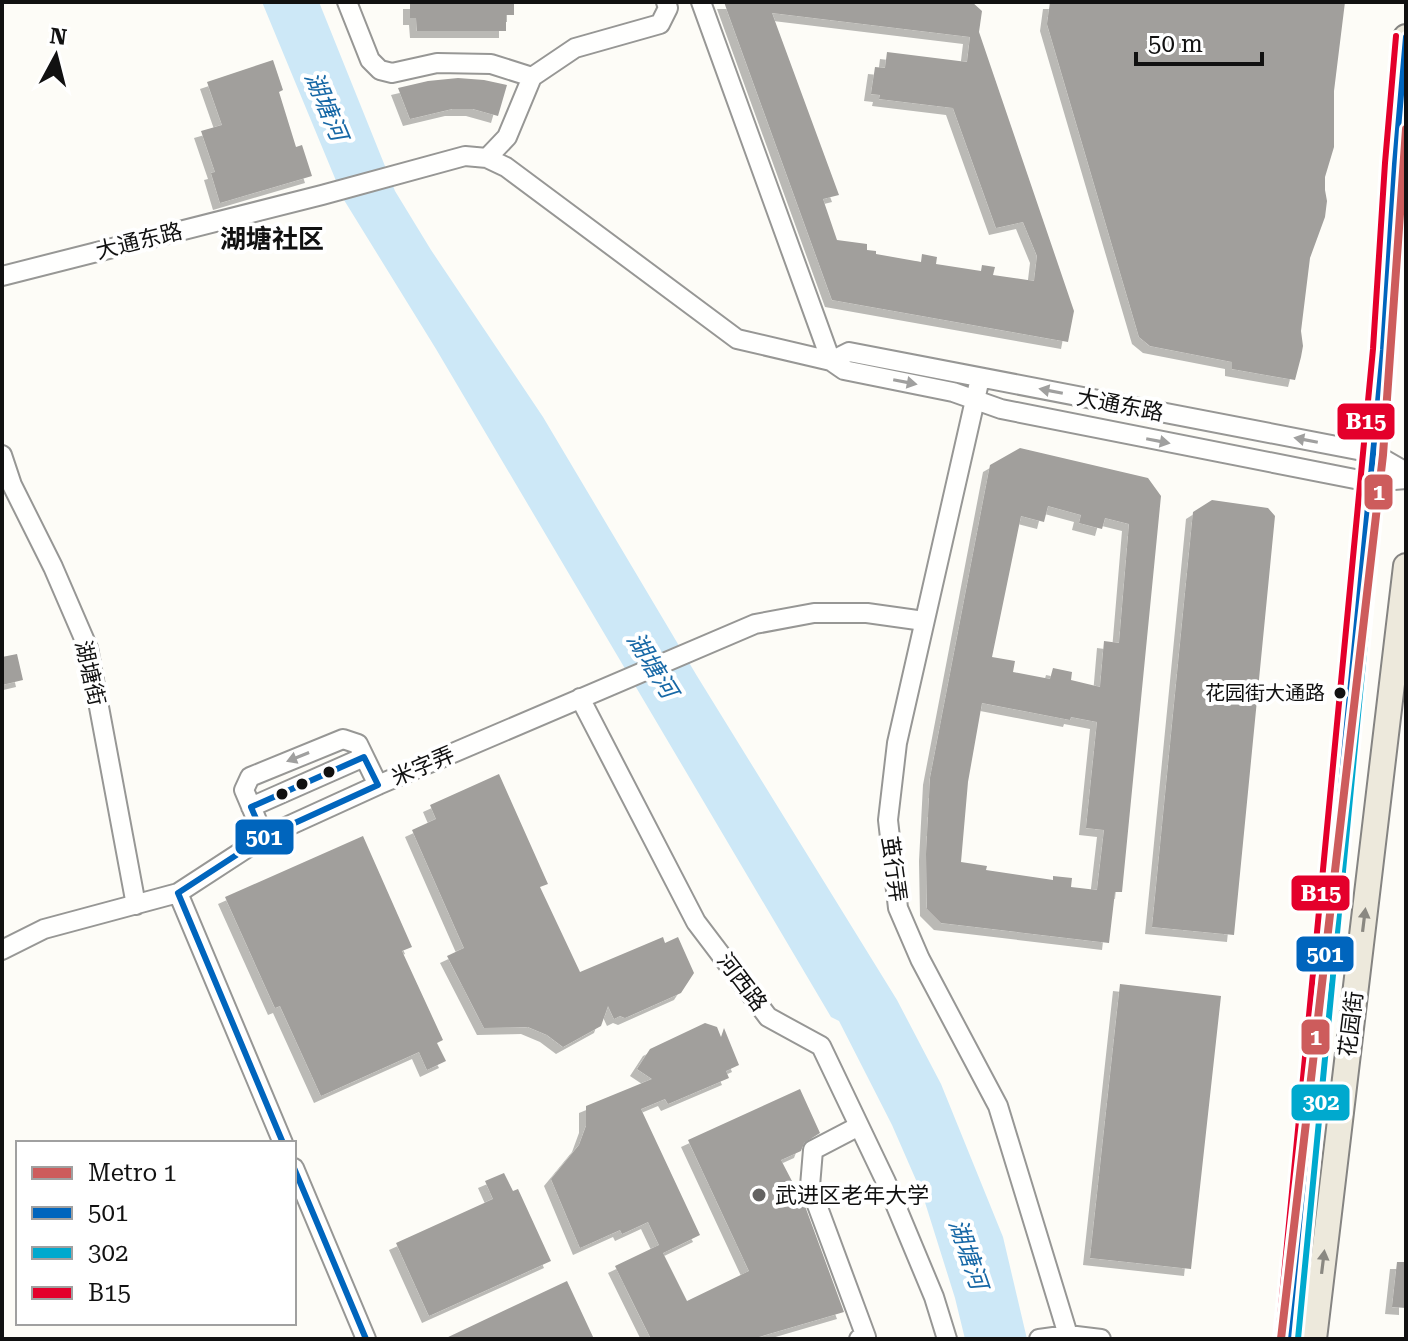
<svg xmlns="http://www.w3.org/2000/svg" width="1408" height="1341" font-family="'Roboto Serif','Noto Sans SC',serif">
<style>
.water{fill:#cde8f7}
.building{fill:#a19f9c;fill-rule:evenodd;filter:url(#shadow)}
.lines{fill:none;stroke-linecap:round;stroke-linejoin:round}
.minor-casing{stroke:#979795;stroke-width:22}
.major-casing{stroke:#858482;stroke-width:28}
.minor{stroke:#fffffe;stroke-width:18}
.major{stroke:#ede9dc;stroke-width:24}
.bus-1-casing{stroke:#fff;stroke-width:12}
.bus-2-casing{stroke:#fff;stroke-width:12}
.bus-3-casing{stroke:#fff;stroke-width:12}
.bus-1{stroke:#0065bd;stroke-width:6}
.bus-2{stroke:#00a9ce;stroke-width:6}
.bus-3{stroke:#e4002b;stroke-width:6}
.metro-1-casing{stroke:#fff;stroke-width:14}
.metro-1{stroke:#cd5c5c;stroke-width:8}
.oneway{fill:#a0a09f}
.oneway2{fill:#8a8881}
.bus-dot{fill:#111;stroke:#fff;stroke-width:3}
.poi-dot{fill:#646362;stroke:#fff;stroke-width:3}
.labels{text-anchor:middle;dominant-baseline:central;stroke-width:8;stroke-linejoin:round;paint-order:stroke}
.bus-label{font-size:20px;fill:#111;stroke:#fff;text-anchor:end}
.street-label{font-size:22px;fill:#111;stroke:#fff}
.poi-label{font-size:22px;fill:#111;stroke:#fff;text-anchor:start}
.water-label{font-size:24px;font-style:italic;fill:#1768a6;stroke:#fff}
.quarter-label{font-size:26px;font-weight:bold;fill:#111;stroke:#fff}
.line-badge{stroke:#fff;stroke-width:3}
.badge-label{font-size:22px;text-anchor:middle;font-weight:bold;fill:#fff}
</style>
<defs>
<filter id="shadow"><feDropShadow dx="-7" dy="7" stdDeviation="0" flood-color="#0004"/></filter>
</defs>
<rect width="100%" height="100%" fill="#fdfcf7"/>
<!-- water -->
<path class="water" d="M262 2H319L395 191 431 250 543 417 697 676 897 1000 941 1084 1003 1237 1027 1339H965L955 1298 923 1196 892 1125 839 1021 831 1017 436 349 344 200Z"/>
<!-- building -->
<path class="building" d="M410 2H514V15H506V31H417L416 18H410Z
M724 2H972L982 11 979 32 1074 311 1068 342 832 300ZM772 13 970 37 967 62 887 52 885 68 875 67 871 94 880 95 879 99 953 108 996 228 1023 222 1037 256 1034 281 993 275 995 267 982 265 981 271 936 264 937 257 922 254 921 262 876 254V251L867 250V244L837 240 823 199 839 195Z
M1050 2H1345L1334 91V147L1325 177V190L1327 201 1325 217 1310 258 1301 331 1303 346 1301 357 1295 380 1232 369V362L1150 346 1139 337 1047 24Z
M273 60 283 90 279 92 296 147 302 145 312 176 220 203 211 173 215 172 201 131 222 125 207 82Z
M458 78 484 80 507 85 498 116 473 109H452L410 119 398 88 428 81Z
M1020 448 1148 478 1161 496 1122 892H1115L1109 943 941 923 927 909 926 854 930 778 990 465ZM1048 506 1081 515 1079 523 1102 529 1105 518 1129 524 1119 643 1104 641 1100 687 1071 680 1072 672 1053 668 1050 679 1013 672 1015 661 992 657 1021 516 1044 522ZM982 703 1070 720 1071 717 1097 722 1086 828 1104 830 1097 890 1071 887 1072 878 1053 876V880L986 870 987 866 961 862 968 782Z
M1212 500 1268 508 1275 516 1234 935 1152 927 1193 512Z
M17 654 23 680 2 685V657Z
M499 774 548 884 540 887 580 972 663 937 665 943 678 937 694 973 681 993 625 1018 620 1016 614 1019 608 1006 601 1026 563 1047 547 1035 528 1027 484 1028 447 956 464 948 412 830 436 819 430 805Z
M363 836 412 947 402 951 443 1040 437 1043 446 1061 427 1070 419 1052 321 1096 280 1006 275 1008 225 897Z
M1120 984 1221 996 1191 1269 1090 1258Z
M705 1023 717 1027 721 1037 724 1028 739 1065 726 1071 729 1078 668 1104 665 1099 641 1109 700 1235 663 1253 687 1301 749 1271 688 1140 800 1089 820 1133 804 1143 801 1151 781 1160 805 1206 844 1312 752 1339H651L615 1266 659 1245 648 1222 622 1234 620 1230 580 1248 551 1179 579 1145 586 1126V1106L652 1079 637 1069 650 1049Z
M504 1173 513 1191 518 1189 551 1261 429 1316 396 1243 493 1199 485 1181Z
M1397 1262H1406V1308L1392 1307Z
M567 1281 594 1339H444Z"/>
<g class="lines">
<!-- minor casing -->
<g class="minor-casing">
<path id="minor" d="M347 2 370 60 380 70 392 73 437 63 491 64 532 77
M701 2 831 361
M487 158 507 137 532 77 575 48 660 24 668 8 666 2
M2 276 322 195 465 156 487 158 506 167 737 339 831 361 844 370 953 392 1001 409 1370 482 1406 479
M831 361 849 352 1373 453 1406 472
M980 378 897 743 888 820 898 908 920 959 998 1106 1068 1335
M2 455 12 485 53 567 88 648 136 905
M580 698 696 922 768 1017 821 1046 886 1182 934 1297 947 1339
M251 807 364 757
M264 837 244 790 250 777 343 739 358 744 378 785
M178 893 283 1143
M2 950 44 929 178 893 264 837 378 785 755 624 814 613H867L924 621
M859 1126 813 1150 810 1186 866 1337 859 1339
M294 1168 366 1339
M1039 1339 1068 1335 1101 1339"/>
</g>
<!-- major casing -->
<g class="major-casing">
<path id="major" d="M1288 1339 1383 350 1395 164 1406 37
M1314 1339 1406 566"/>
</g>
<!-- minor -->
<use href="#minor" class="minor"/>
<!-- major -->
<use href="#major" class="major"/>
<!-- bus-1 casing -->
<g class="bus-1-casing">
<path id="bus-1" d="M364 757 378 785 264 837 251 807Z
M178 893 264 837
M178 893 283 1143
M294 1168 366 1339
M1288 1339 1383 350 1395 164 1406 37"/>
</g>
<!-- bus-2 casing -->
<g class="bus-2-casing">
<path id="bus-2" d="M1298 1339 1393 351 1406 153"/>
</g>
<!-- bus-3 casing -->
<g class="bus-3-casing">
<path id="bus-3" d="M1278 1338 1373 349 1385 163 1396 36"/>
</g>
<!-- bus-1 -->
<use href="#bus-1" class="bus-1"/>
<!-- bus-2 -->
<use href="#bus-2" class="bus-2"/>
<!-- bus-3 -->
<use href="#bus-3" class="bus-3"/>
<!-- metro-1 casing -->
<g class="metro-1-casing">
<path id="metro-1" d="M1281 1339 1383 455 1406 129"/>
</g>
<!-- metro-1 -->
<use href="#metro-1" class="metro-1"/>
</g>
<!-- one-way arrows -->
<defs><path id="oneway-solid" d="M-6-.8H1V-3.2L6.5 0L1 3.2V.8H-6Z" transform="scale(2)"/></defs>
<g class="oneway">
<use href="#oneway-solid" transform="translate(905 382) rotate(11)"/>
<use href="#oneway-solid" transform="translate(1051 391) rotate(-169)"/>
<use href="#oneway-solid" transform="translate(1306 440) rotate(-169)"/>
<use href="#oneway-solid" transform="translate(1158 441) rotate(11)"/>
<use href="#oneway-solid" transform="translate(298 757) rotate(158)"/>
</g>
<g class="oneway2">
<use href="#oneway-solid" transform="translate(1364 920) rotate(-83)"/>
<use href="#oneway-solid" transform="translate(1323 1262) rotate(-83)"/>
</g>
<!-- markers -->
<g class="bus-dot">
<circle cx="1340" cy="693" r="7"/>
<circle cx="329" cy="772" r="7"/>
<circle cx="302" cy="784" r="7"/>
<circle cx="282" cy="794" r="7"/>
</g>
<circle class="poi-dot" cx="759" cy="1195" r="8"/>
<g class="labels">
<!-- bus labels -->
<g class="bus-label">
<text x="1325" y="693">花园街大通路</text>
</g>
<!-- street labels -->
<g class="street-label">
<text transform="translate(139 241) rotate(-14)">大通东路</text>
<text transform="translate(1120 405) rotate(11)">大通东路</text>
<text transform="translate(90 673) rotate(77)">湖塘街</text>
<text transform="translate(423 766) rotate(-23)">米字弄</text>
<text transform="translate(894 869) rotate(82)">茧行弄</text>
<text transform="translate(742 982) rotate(53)">河西路</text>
<text transform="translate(1351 1024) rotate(-83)">花园街</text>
</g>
<!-- poi labels -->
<g class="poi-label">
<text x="775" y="1195">武进区老年大学</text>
</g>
<!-- water labels -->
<g class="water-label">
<text transform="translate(326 106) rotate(67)">湖塘河</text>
<text transform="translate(652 665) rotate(58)">湖塘河</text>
<text transform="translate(968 1254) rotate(71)">湖塘河</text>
</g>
<!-- quarter labels -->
<g class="quarter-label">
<text x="272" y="239">湖塘社区</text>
</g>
</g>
<g class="line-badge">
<rect x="1336" y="402" width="60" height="39" rx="8" fill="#e4002b"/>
<rect x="1363" y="473" width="31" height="38" rx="8" fill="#cd5c5c"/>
<rect x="234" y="818" width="61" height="38" rx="8" fill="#0065bd"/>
<rect x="1290" y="874" width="61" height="38" rx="8" fill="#e4002b"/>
<rect x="1295" y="935" width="60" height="38" rx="8" fill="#0065bd"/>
<rect x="1300" y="1018" width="31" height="38" rx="8" fill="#cd5c5c"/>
<rect x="1290" y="1083" width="61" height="39" rx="8" fill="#00a9ce"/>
</g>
<g class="badge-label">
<text x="1366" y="429">B15</text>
<text x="1379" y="500">1</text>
<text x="264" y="845">501</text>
<text x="1321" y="901">B15</text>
<text x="1325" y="962">501</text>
<text x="1316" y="1045">1</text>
<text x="1321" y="1110">302</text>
</g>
<!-- border -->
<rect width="1408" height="1341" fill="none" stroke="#111111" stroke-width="8"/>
<!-- legend -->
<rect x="16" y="1141" width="280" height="184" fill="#ffffff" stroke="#a0a0a0" stroke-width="2"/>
<rect x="32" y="1167" width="40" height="12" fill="#cd5c5c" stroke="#a0a0a0" stroke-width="2"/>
<text x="88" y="1181" font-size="24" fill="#111111">Metro 1</text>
<rect x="32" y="1207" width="40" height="12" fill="#0065bd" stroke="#a0a0a0" stroke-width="2"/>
<text x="88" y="1221" font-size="24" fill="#111111">501</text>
<rect x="32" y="1247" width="40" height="12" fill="#00a9ce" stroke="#a0a0a0" stroke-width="2"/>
<text x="88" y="1261" font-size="24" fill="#111111">302</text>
<rect x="32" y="1287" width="40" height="12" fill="#e4002b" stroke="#a0a0a0" stroke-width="2"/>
<text x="88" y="1301" font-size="24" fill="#111111">B15</text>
<!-- north arrow -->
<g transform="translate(56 56) rotate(7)" stroke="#ffffff" stroke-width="6" paint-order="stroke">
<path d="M0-6L14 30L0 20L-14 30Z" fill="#111111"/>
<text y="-12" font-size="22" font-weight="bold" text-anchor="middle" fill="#111111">N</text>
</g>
<!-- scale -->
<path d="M1136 52v12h126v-12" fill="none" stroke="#111111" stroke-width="4"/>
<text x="1148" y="52" font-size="24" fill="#111111" stroke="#ffffff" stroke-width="6" paint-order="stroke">50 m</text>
</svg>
